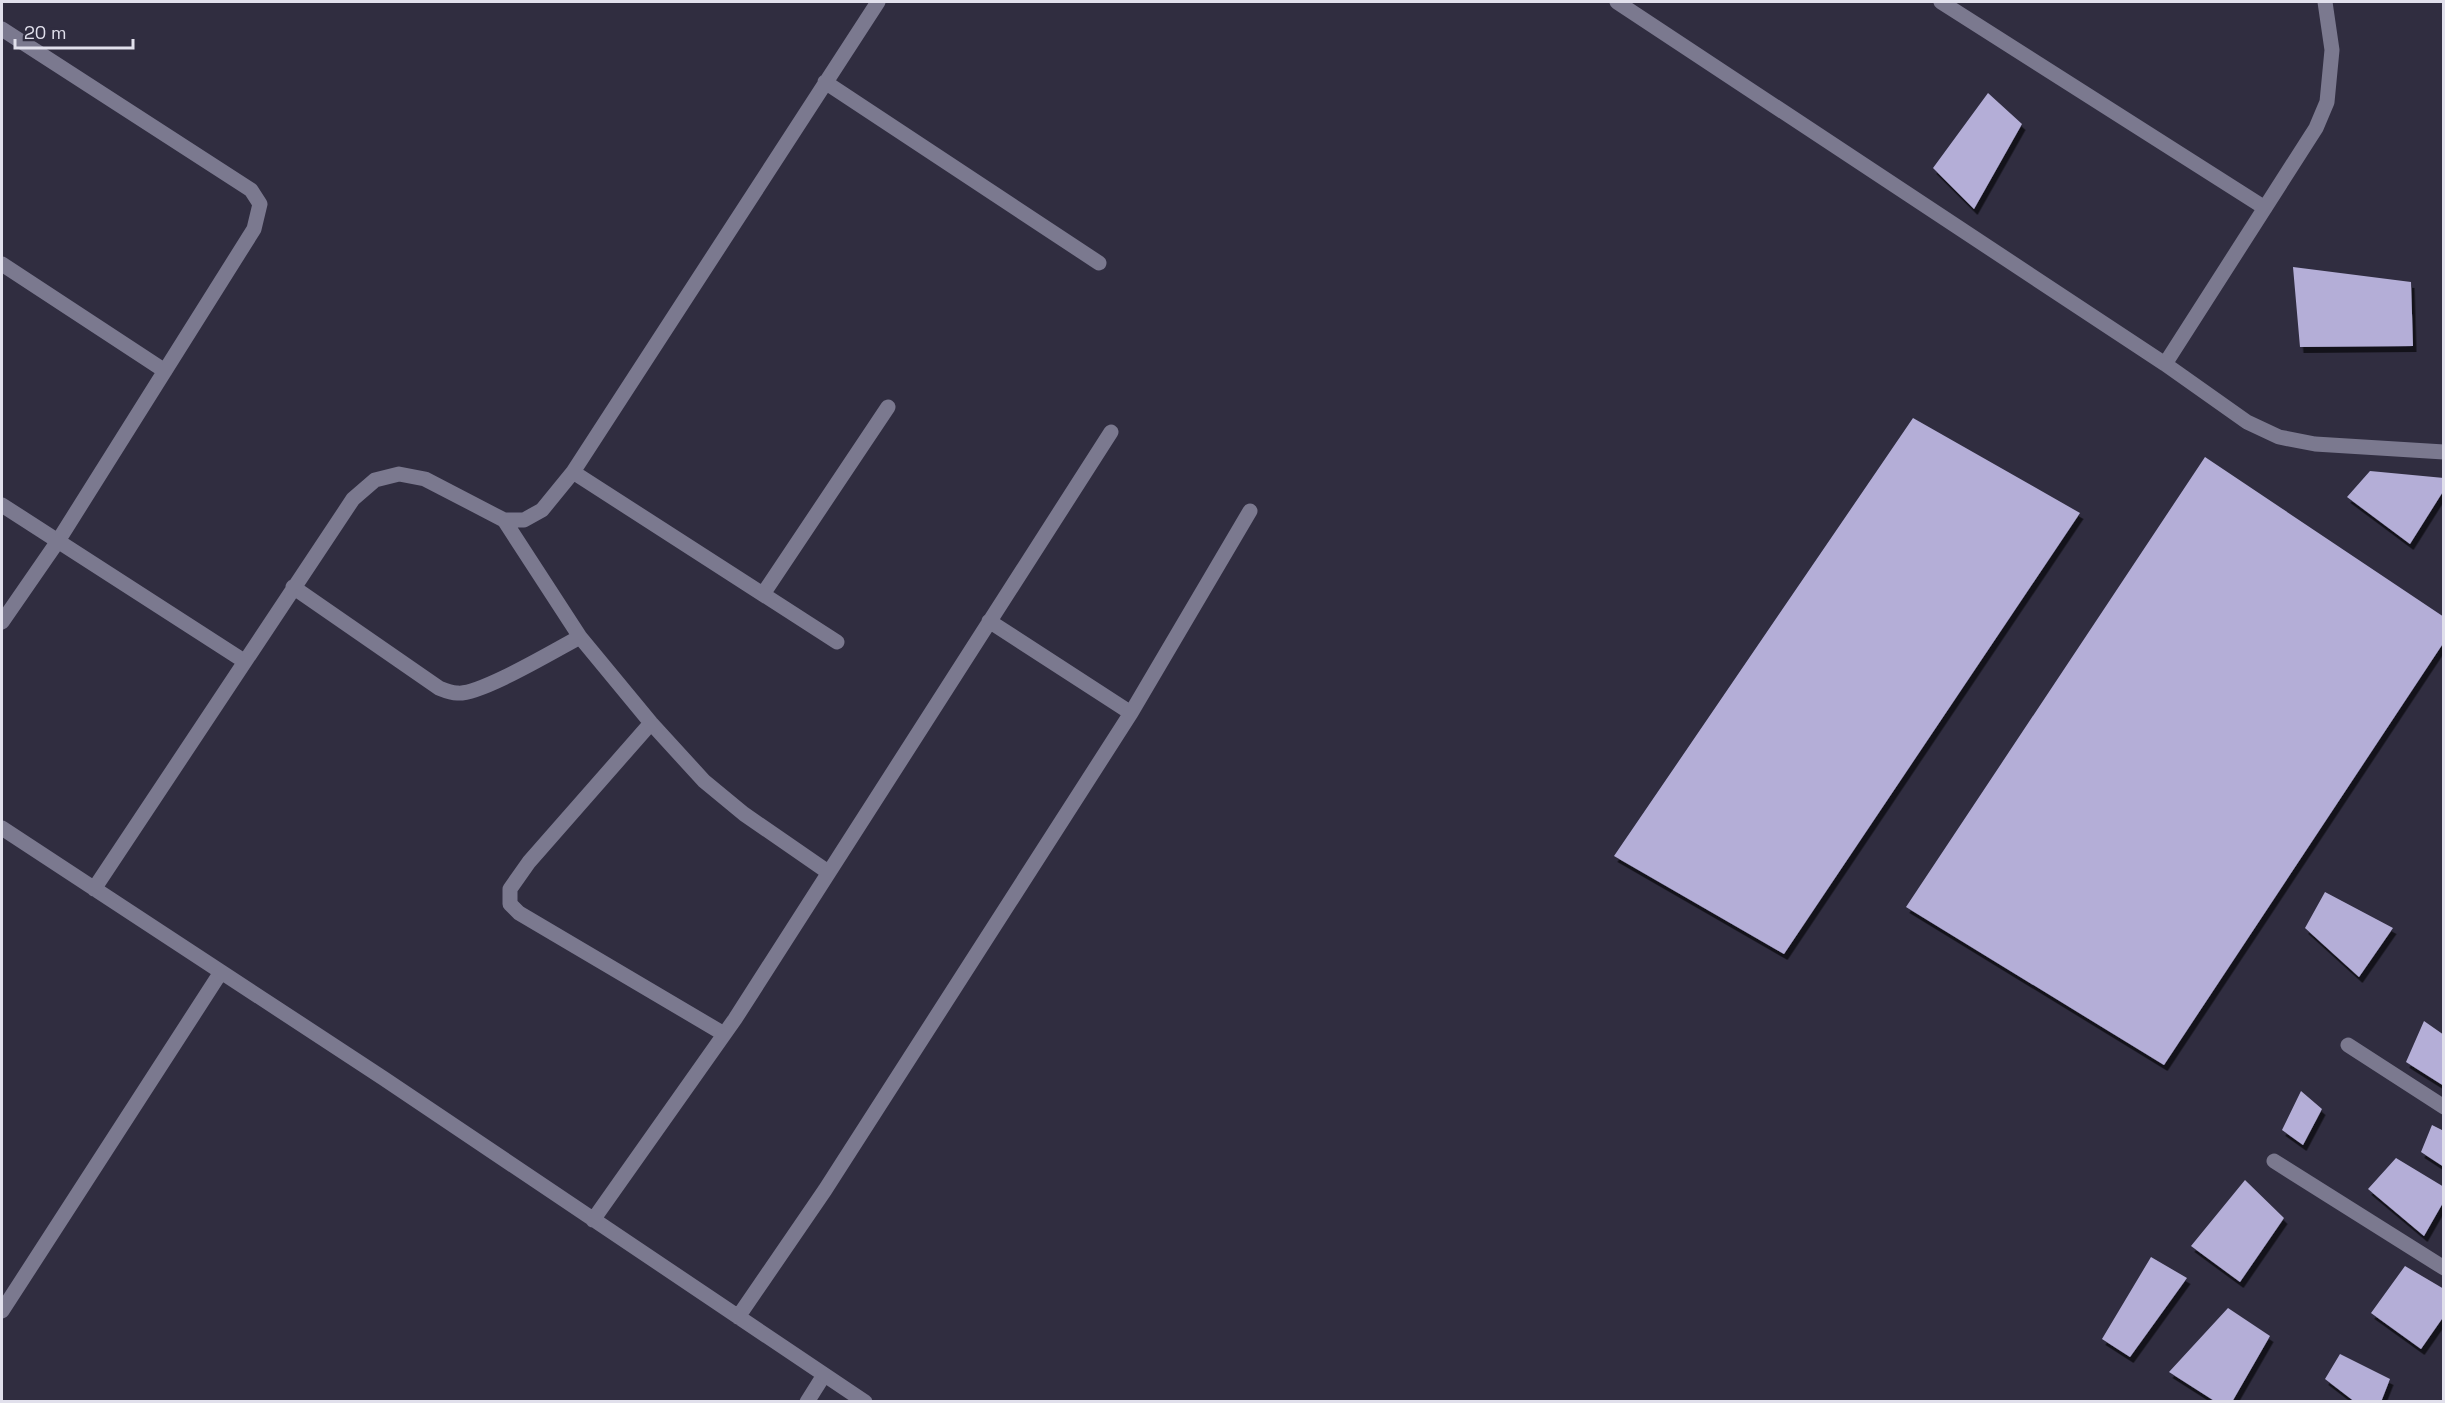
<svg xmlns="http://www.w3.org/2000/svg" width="2445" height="1403" font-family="'Space Grotesk',sans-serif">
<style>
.building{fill:#b4aed7;filter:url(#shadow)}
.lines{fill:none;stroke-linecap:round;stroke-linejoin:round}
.service{stroke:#7b798f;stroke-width:15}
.minor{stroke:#7b798f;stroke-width:15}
</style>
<defs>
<filter id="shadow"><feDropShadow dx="3.5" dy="6" stdDeviation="0" flood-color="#0009"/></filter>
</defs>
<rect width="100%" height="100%" fill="#302d40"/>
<!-- building -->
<path class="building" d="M1988 93 2022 124 1974 209 1933 168Z
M2293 267 2411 282 2413 346 2300 347Z
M1913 418 2080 513 1784 954 1614 856Z
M2205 457 2444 617V642L2164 1065 1906 907Z
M2370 471 2444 478V490L2410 544 2347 497Z
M2325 892 2393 928 2359 977 2305 928Z
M2424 1021 2444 1035V1086L2406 1062Z
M2301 1091 2322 1109 2303 1145 2282 1130Z
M2432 1125 2444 1131V1167L2421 1152Z
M2396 1158 2444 1187V1201L2424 1236 2368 1189Z
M2245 1180 2284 1218 2240 1282 2191 1246Z
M2151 1257 2187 1278 2130 1357 2102 1339Z
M2405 1266 2444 1289V1316L2421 1349 2371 1313Z
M2228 1308 2270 1336 2232 1402H2216L2169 1372Z
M2340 1354 2390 1379 2381 1402H2355L2325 1379Z"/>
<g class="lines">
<!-- service -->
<path class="service" d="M807 1402 824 1375"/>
<!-- minor -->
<path class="minor" d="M1617 2 2165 364 2247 422 2279 437 2315 444 2444 452
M1941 2 2265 208
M2 29 251 190 260 204 254 229 58 541 2 622
M825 82 1099 263
M2 264 165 371
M2165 364 2316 128 2327 102 2332 50 2325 2
M573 472 837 642
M2 505 244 661
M504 520 580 637 651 723 704 781 744 814 828 872
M293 587 439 688C444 690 451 693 457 693 479 696 557 649 580 637
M763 594 888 407
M989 621 1131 713
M651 723 529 862 510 889V904L519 913 724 1034
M2 828 383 1078 865 1402
M94 889 353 499 375 480 399 474 425 479 504 520H524L542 510 573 472 878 2
M2348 1045 2444 1107
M2274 1161 2444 1268
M593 1220 735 1019 1111 432
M2 1311 221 972
M738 1317 825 1190 1131 713 1250 511"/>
</g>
<!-- border -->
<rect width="2445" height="1403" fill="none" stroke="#e1e0ec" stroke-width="6"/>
<!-- scale -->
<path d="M15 39v9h118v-9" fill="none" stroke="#e1e0ec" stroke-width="3"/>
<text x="24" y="39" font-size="18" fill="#e1e0ec" stroke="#302d40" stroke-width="4.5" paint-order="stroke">20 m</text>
</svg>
